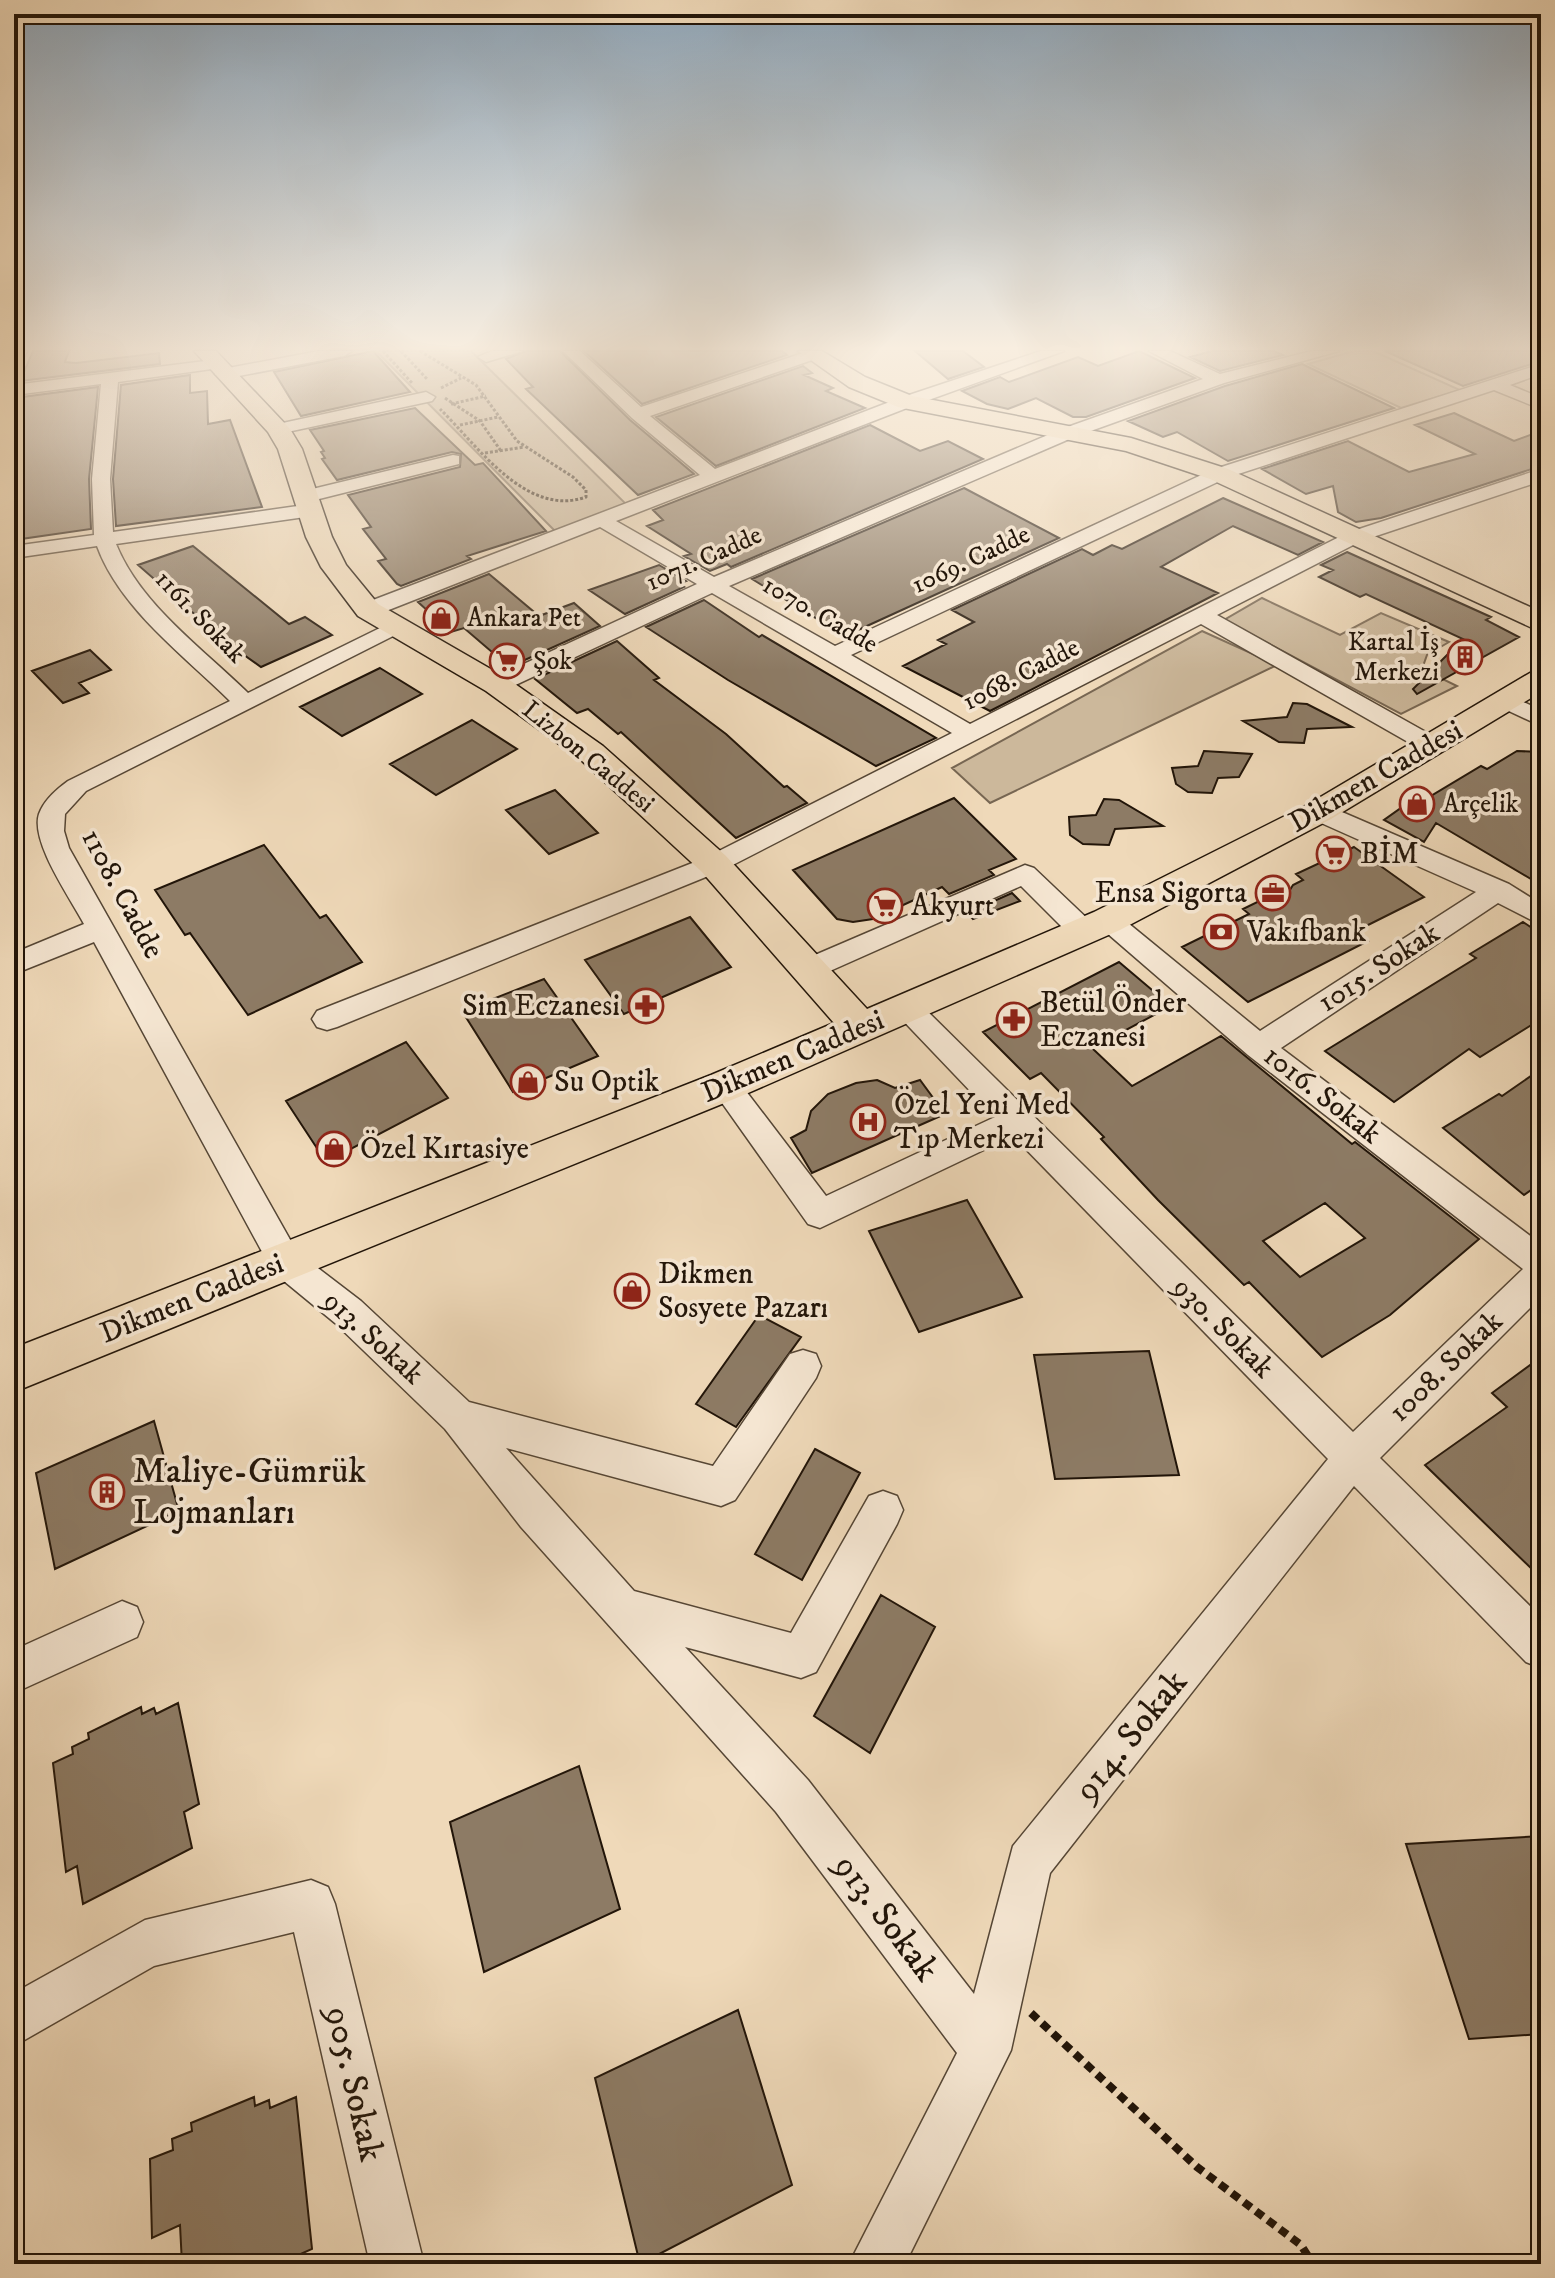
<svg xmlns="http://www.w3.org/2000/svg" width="1555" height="2278" font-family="'IM FELL DW Pica',serif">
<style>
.green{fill:#ccb89b;stroke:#776652;stroke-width:2}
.building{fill:#8d7b65;stroke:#221509;stroke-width:2;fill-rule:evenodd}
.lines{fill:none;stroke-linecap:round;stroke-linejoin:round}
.minor-casing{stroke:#554635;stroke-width:3}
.major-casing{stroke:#221509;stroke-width:3}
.path-far1{stroke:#221509;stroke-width:3;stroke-dasharray:3 2;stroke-linecap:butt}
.path{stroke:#221509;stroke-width:8;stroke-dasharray:9 6;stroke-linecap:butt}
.minor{fill:#f5e6d2;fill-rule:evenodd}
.major{fill:#efd9b9;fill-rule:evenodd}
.labels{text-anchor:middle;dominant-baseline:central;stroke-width:7;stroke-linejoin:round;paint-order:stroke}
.far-street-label{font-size:26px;fill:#221509;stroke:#f5e6d2}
.far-poi-label{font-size:26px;fill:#221509;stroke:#f5e6d2;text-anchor:start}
.street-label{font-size:30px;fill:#221509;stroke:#f5e6d2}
.poi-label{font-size:30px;fill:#221509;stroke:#f5e6d2;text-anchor:start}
.near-poi-label{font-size:36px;fill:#221509;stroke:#f5e6d2;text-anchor:start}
.near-street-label{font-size:36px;fill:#221509;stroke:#f5e6d2}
</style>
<rect width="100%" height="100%" fill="#efd9b9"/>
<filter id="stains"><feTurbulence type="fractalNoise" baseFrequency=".0025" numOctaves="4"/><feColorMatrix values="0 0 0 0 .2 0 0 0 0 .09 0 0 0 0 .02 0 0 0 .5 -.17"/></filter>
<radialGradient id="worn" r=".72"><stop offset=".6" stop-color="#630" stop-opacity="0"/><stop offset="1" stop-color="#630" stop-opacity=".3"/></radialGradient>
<!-- green -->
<path class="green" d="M376 351H471L628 506 557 533Z
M1354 351H1373L1460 390 1401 408 1308 364Z
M1262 598 1340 635 1381 613 1449 642 1427 655 1422 669 1457 686 1401 714 1224 620Z
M1202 631 1277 665 990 803 952 768Z"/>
<!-- building -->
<path class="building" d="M33 351H69L65 362 76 363 159 353 160 364 20 381Z
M373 351 410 392 301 416 274 372Z
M526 351H560L630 420 694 474 638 495 526 389 533 387 506 359Z
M584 351H782L787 355 642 404Z
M915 351H963L984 367 948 379Z
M1139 351 1195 378 1086 417H1073L1036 398 1008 409 987 404 962 391 1000 377 1009 382 1078 357 1098 366Z
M1212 351H1274L1283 355 1220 371 1190 357Z
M1385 351H1541V361L1463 386Z
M1302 364 1394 408 1228 461 1177 432 1163 437 1128 421 1225 386Z
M803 366 812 373 804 375 833 388 826 391 865 408 716 466 656 417Z
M190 375V393L207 391 208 424 230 420 262 507 116 526 113 479 121 385Z
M98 387 89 479 91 529 14 540 15 398Z
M415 408 475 465 483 463 546 531 467 556 471 559 401 586 397 584 378 561 386 559 363 529 371 527 348 495 460 467 461 454 452 452 337 480 322 459 325 458 321 452 324 451 310 430Z
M1454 413 1514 441 1541 431V466L1381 518 1356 522 1338 512 1333 486 1306 494 1262 469 1348 441 1409 472 1475 454 1415 425Z
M870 425 920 451 948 441 983 459 731 567 727 564 710 571 684 556 691 554 647 526 663 520 653 510Z
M964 488 1059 538 845 636 752 579Z
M1223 498 1323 542 1298 555 1233 526 1161 567 1218 593 990 711 903 666 946 644 938 640 974 622 952 610 1082 549 1093 555 1112 545 1122 549Z
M193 546 289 624 305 617 332 635 261 667 230 645 138 565Z
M1347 552 1491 617 1486 620 1519 637 1417 694 1413 689 1463 639 1366 594 1360 597 1319 577 1333 570 1321 565Z
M659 565 686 581 679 584 684 587 625 614 589 590Z
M489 574 539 616 574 603 600 626 516 664H506L464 628 451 632 418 602Z
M704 600 759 637 762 635 936 738 876 766 728 680 646 627Z
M617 641 659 678 654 680 726 734 784 787 787 786 807 803 736 838 621 732 618 734 588 709 577 713 535 679Z
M90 650 111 670 79 683 89 693 63 703 32 671Z
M380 668 422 694 342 736 300 707Z
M1293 703 1307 704 1352 727 1307 729 1304 743 1279 742 1243 721 1287 717Z
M472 720 517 749 436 795 390 764Z
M1204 751 1252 754 1239 777 1218 778 1212 793 1188 792 1176 784 1172 768 1198 766Z
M1517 751 1541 752V885L1436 823 1424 842 1384 820 1422 793 1429 797 1481 766 1487 769Z
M555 790 598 833 549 854 506 810Z
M954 798 1016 859 989 870 994 875 949 894 942 887 873 919 853 922 837 919 793 870Z
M1104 799 1119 800 1163 826 1115 829 1109 845 1083 844 1070 835 1069 817 1096 815Z
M264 845 320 918 326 915 362 962 248 1015 190 933 185 935 155 890Z
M1354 847 1424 897 1356 931 1368 941 1248 1002 1182 947 1249 914 1243 909 1276 893 1285 898 1293 885 1303 880 1296 874Z
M1012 893 1020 901 973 919 967 913Z
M690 917 731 967 624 1014 585 960Z
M1523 922 1541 934V1019L1480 1057 1469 1049 1394 1102 1325 1051 1476 958 1470 954Z
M1119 962 1171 1006 1092 1048 1132 1086 1221 1036 1352 1144 1355 1142 1479 1239 1390 1315 1322 1357 1249 1282 1244 1285 1158 1200 1101 1139 1104 1137 1041 1073 1030 1079 983 1032ZM1325 1203 1365 1238 1300 1277 1263 1241Z
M544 979 598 1056 513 1092 462 1011Z
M406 1042 448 1098 326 1162 286 1101Z
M1541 1069V1183L1524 1195 1443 1128 1499 1094 1502 1096Z
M877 1080 895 1088 920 1080 945 1114 812 1173 791 1138 806 1130 811 1111 828 1094 856 1083Z
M967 1200 1022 1297 919 1332 869 1231Z
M759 1315 801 1337 736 1427 696 1404Z
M1149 1351 1179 1475 1055 1479 1034 1355Z
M1541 1357V1578L1425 1465 1507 1407 1492 1393Z
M154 1421 179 1511 55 1569 36 1473Z
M815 1449 860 1473 802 1580 755 1554Z
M881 1595 935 1627 870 1753 814 1716Z
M178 1703 199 1804 184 1812 192 1848 83 1904 77 1866 66 1872 53 1763 73 1754 72 1747 89 1739 88 1733 141 1707 142 1714 154 1708 156 1714Z
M579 1766 620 1909 484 1972 450 1822Z
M1541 1836V2034L1469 2039 1406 1844Z
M738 2010 792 2185 640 2264 595 2078Z
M254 2097 255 2106 269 2100 270 2108 296 2097 312 2249 294 2257V2264H182L180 2225 152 2238 150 2159 173 2150 172 2139 192 2131 191 2123Z"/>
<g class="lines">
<!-- minor casing -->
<g class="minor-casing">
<path id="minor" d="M14 351H27L20 365 14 367Z
M319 351H352L344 356 223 379 215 374 223 369Z
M492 351H523L486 362 478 357Z
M563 351H580L641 407 806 352H818V358L650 416 715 469 900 398 1041 351H1064L912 406 616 521 714 577 1062 429 1203 379 1149 351H1170L1220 374 1312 351H1339L1224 383 1074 437 729 586 835 646 1212 470 1541 364V374L1510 385 1541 398V409L1494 390 1226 478 851 655 970 724 1347 533 1541 469V481L1361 541 1217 615 1440 740 1443 745 1440 750H1422L1201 624 723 870 337 1027 327 1030 317 1027 312 1019 317 1011 705 858 952 733 712 593 505 690H489L486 685 489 680 697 584 600 527 376 615H360L357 610 360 605 700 475 632 418Z
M213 360 219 362V368L118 382 110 479 113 532 312 504 322 510 312 516 116 544C140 604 203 649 248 693L388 624H404L407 629 86 791 65 814 64 831 69 848 297 1252 361 1301 469 1402 713 1466 790 1354 803 1350 816 1354 821 1366 816 1378 735 1500 721 1506 506 1448 634 1591 791 1633 869 1496 883 1491 897 1496 903 1510 897 1524 816 1672 801 1678 685 1647 808 1780 974 1994 1013 1846 1328 1459 1013 1136 820 1228 808 1224 710 1086 714 1078 725 1074 736 1078 826 1196 995 1117 892 1009 897 1001 907 998 917 1001 1353 1432 1523 1269 1248 1055 1093 921 1097 914H1117L1260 1031 1476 892 1310 818 1306 812 1310 806H1328L1509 884 1541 904V925L1498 903 1281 1048 1541 1244V1297L1380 1458 1541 1617V1668L1526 1662 1354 1486 1050 1873 1011 2050 905 2264H849L957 2053 776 1812 521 1527 445 1429 335 1323 273 1272 94 942 14 974V953L84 924C71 899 30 842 39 814 44 800 57 789 68 781L230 701C185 656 120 609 97 546L14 558V546L94 535 92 479 101 384 14 395V385Z
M426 392 435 397 432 401 278 434 269 429 278 424Z
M453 455 459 456V464L307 502 297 496 300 492Z
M1506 694 1541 710V726L1498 706 1494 701Z
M1025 865 1034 868 1093 924 1097 931 1093 938H1073L1021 886 821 975 811 978 801 975 797 968 801 961Z
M122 1601 137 1607 143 1622 137 1637 14 1693V1650Z
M311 1880 328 1887 335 1904 424 2264H370L294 1932 154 1966 14 2046V1993L145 1920Z"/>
</g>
<!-- major casing -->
<g class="major-casing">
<path id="major" d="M194 351H216L290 429 302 449 332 537 346 565 378 604 508 679 603 746 726 856 867 1009 1094 912 1307 805 1530 673 1541 670V692L1331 819 1120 930 739 1097 14 1392V1348L711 1075 834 1023 702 872 581 760 486 691 358 616 321 567 306 537 278 449 268 432Z
M798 351H822L865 377 912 396 1131 438 1228 469 1541 612V632L1210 479 1126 451 898 407 849 387Z"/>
</g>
<!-- path-far1 -->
<path class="path-far1" d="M383 351 412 383
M401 351 427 379
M420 351 476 385 517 441 573 477 586 490V497C526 518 478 446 440 409
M441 388 461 378
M445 398 480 421 501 451
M451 404 486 396
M460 425 498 417
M485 453 524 447"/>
<!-- path -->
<path class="path" d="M1031 2013 1197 2167 1301 2245 1313 2264"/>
<!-- minor -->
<use href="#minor" class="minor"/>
<!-- major -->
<use href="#major" class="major"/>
</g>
<!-- sky -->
<linearGradient id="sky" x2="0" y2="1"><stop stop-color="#8fa8bd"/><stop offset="0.52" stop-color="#f8eee0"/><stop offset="1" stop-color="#f8eee0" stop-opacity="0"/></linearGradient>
<rect width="1555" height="670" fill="url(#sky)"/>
<!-- icons -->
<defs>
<g id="shop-ring" transform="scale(1.8)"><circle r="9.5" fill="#f5e6d2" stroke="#8f2418" stroke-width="1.5"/><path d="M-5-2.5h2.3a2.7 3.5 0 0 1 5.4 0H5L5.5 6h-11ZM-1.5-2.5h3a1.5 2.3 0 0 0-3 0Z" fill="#8f2418"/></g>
<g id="building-ring" transform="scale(1.8)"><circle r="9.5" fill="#f5e6d2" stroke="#8f2418" stroke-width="1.5"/><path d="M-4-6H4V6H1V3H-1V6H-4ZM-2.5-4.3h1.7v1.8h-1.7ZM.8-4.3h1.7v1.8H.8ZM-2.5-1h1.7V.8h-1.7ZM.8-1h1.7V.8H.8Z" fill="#8f2418"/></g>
<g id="supermarket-ring" transform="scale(1.8)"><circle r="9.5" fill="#f5e6d2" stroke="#8f2418" stroke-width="1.5"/><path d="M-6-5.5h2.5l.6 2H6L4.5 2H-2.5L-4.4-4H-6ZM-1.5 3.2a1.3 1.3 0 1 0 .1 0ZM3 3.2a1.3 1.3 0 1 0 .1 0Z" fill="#8f2418"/></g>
<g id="office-ring" transform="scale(1.8)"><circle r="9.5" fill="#f5e6d2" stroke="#8f2418" stroke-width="1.5"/><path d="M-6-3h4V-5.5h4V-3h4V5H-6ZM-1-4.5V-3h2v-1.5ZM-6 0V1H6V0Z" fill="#8f2418"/></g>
<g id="bank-ring" transform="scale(1.8)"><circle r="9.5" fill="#f5e6d2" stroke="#8f2418" stroke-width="1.5"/><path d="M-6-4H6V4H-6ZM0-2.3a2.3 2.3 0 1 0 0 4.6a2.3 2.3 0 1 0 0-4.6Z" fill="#8f2418"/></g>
<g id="pharmacy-ring" transform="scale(1.8)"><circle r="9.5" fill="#f5e6d2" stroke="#8f2418" stroke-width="1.5"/><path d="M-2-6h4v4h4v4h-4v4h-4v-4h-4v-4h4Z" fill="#8f2418"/></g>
<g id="hospital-ring" transform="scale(1.8)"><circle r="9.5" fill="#f5e6d2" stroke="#8f2418" stroke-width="1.5"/><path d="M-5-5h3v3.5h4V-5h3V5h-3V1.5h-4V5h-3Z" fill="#8f2418"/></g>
</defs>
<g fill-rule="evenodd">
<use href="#shop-ring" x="441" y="618"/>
<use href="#building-ring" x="1465" y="657"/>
<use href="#supermarket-ring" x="507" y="661"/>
<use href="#shop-ring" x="1417" y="804"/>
<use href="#supermarket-ring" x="1334" y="854"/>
<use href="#office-ring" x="1273" y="893"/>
<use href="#supermarket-ring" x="885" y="906"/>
<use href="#bank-ring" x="1221" y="932"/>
<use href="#pharmacy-ring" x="646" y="1006"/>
<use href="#pharmacy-ring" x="1014" y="1020"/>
<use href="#shop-ring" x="528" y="1082"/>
<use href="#hospital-ring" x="868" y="1122"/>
<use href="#shop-ring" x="334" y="1149"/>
<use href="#shop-ring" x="632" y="1291"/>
<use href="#building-ring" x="107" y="1492"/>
</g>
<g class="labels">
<!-- far-street labels -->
<g class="far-street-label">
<text transform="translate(704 559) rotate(-24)">1071. Cadde</text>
<text transform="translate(971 560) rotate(-25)">1069. Cadde</text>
<text transform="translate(820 615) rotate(30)">1070. Cadde</text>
<text transform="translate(200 617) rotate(46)">1161. Sokak</text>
<text transform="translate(1021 675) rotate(-27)">1068. Cadde</text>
<text transform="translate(588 757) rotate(39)">Lizbon Caddesi</text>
</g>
<!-- far-poi labels -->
<g class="far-poi-label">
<text x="467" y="618">Ankara Pet</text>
<text x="1439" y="642" text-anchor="end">Kartal İş<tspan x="1439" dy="30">Merkezi</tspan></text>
<text x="533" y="661">Şok</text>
<text x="1443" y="804">Arçelik</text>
</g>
<!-- street labels -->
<g class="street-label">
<text transform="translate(1376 777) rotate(-30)">Dikmen Caddesi</text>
<text transform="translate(122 894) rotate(62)">1108. Cadde</text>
<text transform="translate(1379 968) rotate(-33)">1015. Sokak</text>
<text transform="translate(793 1057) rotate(-23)">Dikmen Caddesi</text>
<text transform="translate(1322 1095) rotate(38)">1016. Sokak</text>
<text transform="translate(192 1299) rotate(-22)">Dikmen Caddesi</text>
<text transform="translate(1223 1328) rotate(45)">930. Sokak</text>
<text transform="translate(373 1338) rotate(42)">913. Sokak</text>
<text transform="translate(1446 1367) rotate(-44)">1008. Sokak</text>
</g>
<!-- poi labels -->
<g class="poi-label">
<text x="1360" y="854">BİM</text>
<text x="1247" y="893" text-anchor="end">Ensa Sigorta</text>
<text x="911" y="906">Akyurt</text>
<text x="1247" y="932">Vakıfbank</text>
<text x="1040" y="1003">Betül Önder<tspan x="1040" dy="34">Eczanesi</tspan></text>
<text x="620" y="1006" text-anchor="end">Sim Eczanesi</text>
<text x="554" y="1082">Su Optik</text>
<text x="894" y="1105">Özel Yeni Med<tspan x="894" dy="34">Tıp Merkezi</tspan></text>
<text x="360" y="1149">Özel Kırtasiye</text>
<text x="658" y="1274">Dikmen<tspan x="658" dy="34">Sosyete Pazarı</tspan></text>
</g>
<!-- near-poi labels -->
<g class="near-poi-label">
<text x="133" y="1471">Maliye-Gümrük<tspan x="133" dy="41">Lojmanları</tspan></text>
</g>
<!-- near-street labels -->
<g class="near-street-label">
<text transform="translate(1131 1736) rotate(-51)">914. Sokak</text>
<text transform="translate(886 1918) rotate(53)">913. Sokak</text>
<text transform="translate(354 2084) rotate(77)">905. Sokak</text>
</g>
</g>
<!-- margin -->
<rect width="1555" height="2278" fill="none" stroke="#efd9b9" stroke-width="48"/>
<rect x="16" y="16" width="1523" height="2246" fill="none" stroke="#221509" stroke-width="4"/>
<rect x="24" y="24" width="1507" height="2230" fill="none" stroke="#221509" stroke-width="2"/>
<rect width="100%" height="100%" filter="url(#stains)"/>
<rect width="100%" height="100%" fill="url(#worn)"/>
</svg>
